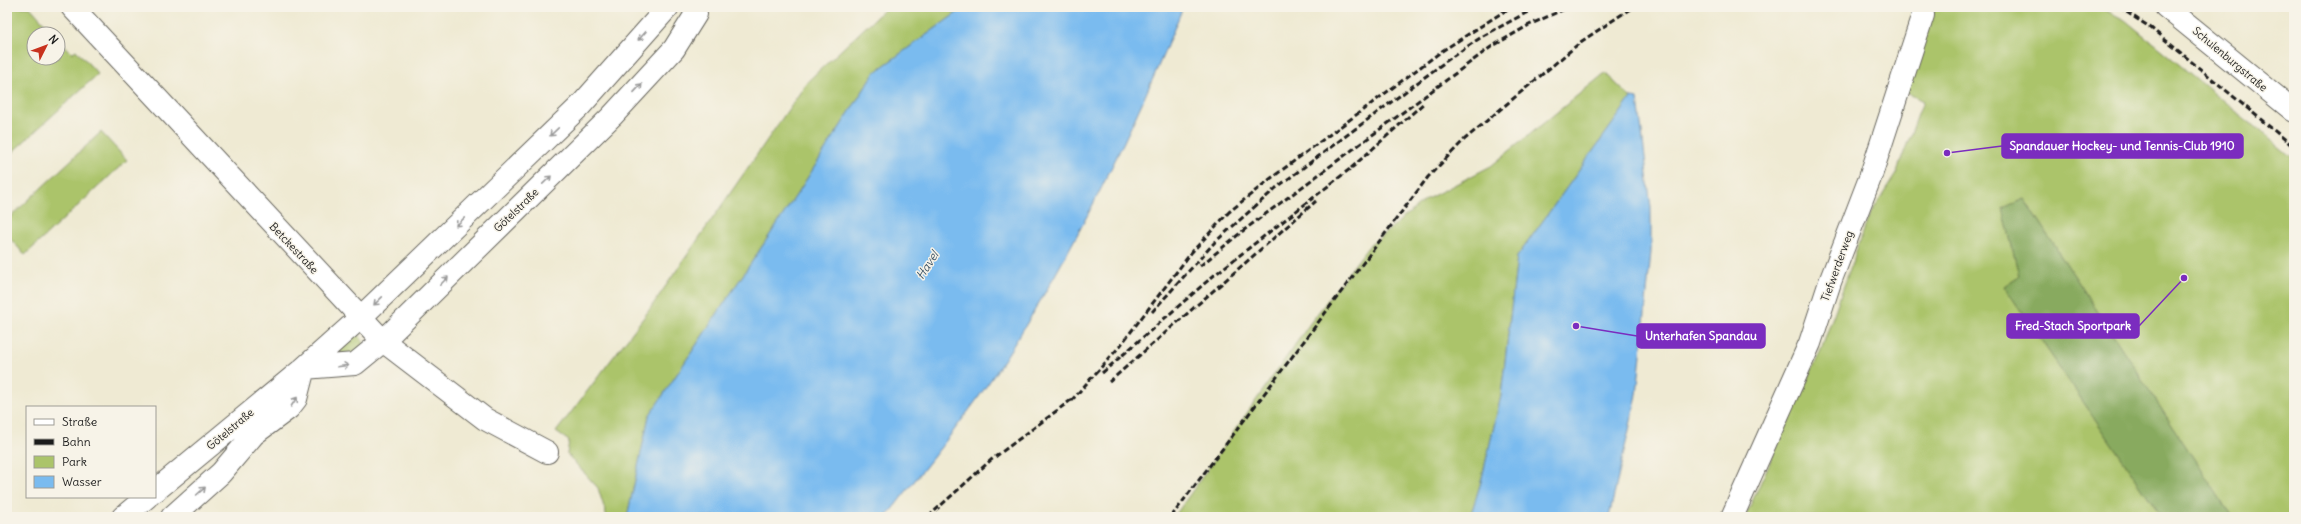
<svg xmlns="http://www.w3.org/2000/svg" width="2301" height="524" font-family="Delius,sans-serif">
<style>
.green{fill:#abc46a;stroke:#647043}
.forest{fill:#88aa5e;stroke:#52633d}
.water{fill:#7abbef;stroke:#4b6c86}
.lines{fill:none;stroke-linecap:round;stroke-linejoin:round}
.minor-casing{stroke:#66645c;stroke-width:24}
.minor{stroke:#fff;stroke-width:22}
.rail{stroke:#1c1c1c;stroke-width:3;stroke-dasharray:6 3;stroke-linecap:butt}
.oneway{stroke:#999}
.labels{text-anchor:middle;dominant-baseline:central;stroke-width:3;stroke-linejoin:round;paint-order:stroke}
.street-label{font-size:11px;fill:#1c1c1c;stroke:#f7f3e8}
.water-label{font-size:12px;font-style:italic;fill:#3d5466;stroke:#f7f3e8}
.leader{fill:none;stroke:#7b2cbf;stroke-width:1.5}
.callout-dot{fill:#7b2cbf;stroke:#f7f3e8;stroke-width:1.5}
.callout{fill:#7b2cbf;stroke:#7b2cbf;stroke-width:1.5}
.callout-label{font-size:12px;text-anchor:middle;font-weight:bold;fill:#fff}
</style>
<rect width="100%" height="100%" fill="#f7f3e8"/>
<filter id="ink" filterUnits="userSpaceOnUse"><feTurbulence type="fractalNoise" baseFrequency=".025" numOctaves="2"/><feDisplacementMap in="SourceGraphic" scale="8" xChannelSelector="R" yChannelSelector="G"/><feConvolveMatrix kernelMatrix="1 2 1 2 8 2 1 2 1" color-interpolation-filters="sRGB"/></filter>
<filter id="wash" filterUnits="userSpaceOnUse"><feTurbulence type="fractalNoise" baseFrequency=".012" numOctaves="4" result="noise"/><feDisplacementMap in="SourceGraphic" scale="16" xChannelSelector="R" yChannelSelector="G"/><feGaussianBlur stdDeviation="0.9" result="paint"/><feColorMatrix in="noise" values="0 0 0 0 0 0 0 0 0 0 0 0 0 0 0 0 0 1.4 0 .05"/><feComposite in="paint" operator="in"/></filter>
<g filter="url(#wash)">
<rect width="100%" height="100%" fill="#efead3"/>
<!-- green -->
<path class="green" d="M7 7H30L54 34H34V58H58V38L72 53 76 50 98 74 7 157Z
M887 7H965L875 72 801 188 649 416 627 517H607L598 488 567 454 569 441 556 432 647 313 808 81Z
M1935 7H2099L2125 20 2294 159V517H2232L2024 199 2003 208 2019 276 2004 286 2162 517H1745L1821 350 1869 216 1896 174 1923 101 1905 92Z
M1605 73 1631 98 1517 257 1501 396 1481 482 1470 517H1174L1311 322 1368 247 1425 200 1491 166Z
M101 132 127 160 25 255 7 235V220Z
M353 333 359 335 365 345 360 353 340 355 338 351Z"/>
<!-- forest -->
<path class="forest" d="M2024 199 2232 517H2162L2004 286 2019 276 2003 208Z"/>
<!-- water -->
<path class="water" d="M965 7H1183C1135 126 1074 251 1004 360 969 414 926 466 886 517H627L649 416 801 188 875 72Z
M1631 98 1638 99 1651 208V252L1637 395 1609 517H1470L1481 482 1501 396 1517 257Z"/>
</g>
<g filter="url(#ink)">
<g class="lines">
<!-- minor casing -->
<g class="minor-casing">
<path id="minor" d="M72 7 383 341 485 419 547 452
M2166 7 2294 111
M304 368 355 364 383 341 612 116 674 49 696 14 693 7
M155 491 304 368 360 318 581 105 668 7
M123 517 147 497
M172 517 221 473 254 434 289 408 296 399 304 368
M1732 517 1810 343 1830 282 1870 178 1923 15 1922 7"/>
</g>
<!-- minor -->
<use href="#minor" class="minor"/>
<!-- rail -->
<path class="rail" d="M2119 7 2151 28 2294 147
M1351 168 1424 103
M1200 266 1244 230 1491 47 1529 25 1569 7
M1152 312 1215 242 1276 188 1449 59 1483 36 1537 7
M1102 373 1212 277 1355 165
M1109 382 1316 201
M1071 401 1120 346 1191 253 1229 212 1270 179 1442 51 1511 7
M928 517 991 460 1075 397
M1171 517 1428 177 1465 139 1582 41 1633 7"/>
</g>
<!-- one-way arrows -->
<defs><path id="oneway-shaft" d="M-6 0H5M1.5-3L5.5 0L1.5 3" fill="none" stroke-width="1.6" stroke-linecap="round" stroke-linejoin="round"/></defs>
<g class="oneway">
<use href="#oneway-shaft" transform="translate(642 36) rotate(132)"/>
<use href="#oneway-shaft" transform="translate(638 88) rotate(-47)"/>
<use href="#oneway-shaft" transform="translate(554 132) rotate(136)"/>
<use href="#oneway-shaft" transform="translate(547 180) rotate(-44)"/>
<use href="#oneway-shaft" transform="translate(460 222) rotate(136)"/>
<use href="#oneway-shaft" transform="translate(444 281) rotate(-45)"/>
<use href="#oneway-shaft" transform="translate(378 301) rotate(136)"/>
<use href="#oneway-shaft" transform="translate(343 366) rotate(-7)"/>
<use href="#oneway-shaft" transform="translate(294 402) rotate(-57)"/>
<use href="#oneway-shaft" transform="translate(201 491) rotate(-42)"/>
</g>
</g>
<g class="labels">
<!-- street labels -->
<g class="street-label">
<text transform="translate(2230 59) rotate(40)">Schulenburgstraße</text>
<text transform="translate(516 210) rotate(-44)">Götelstraße</text>
<text transform="translate(294 248) rotate(47)">Betckestraße</text>
<text transform="translate(1837 266) rotate(-70)">Tiefwerderweg</text>
<text transform="translate(230 429) rotate(-40)">Götelstraße</text>
</g>
<!-- water labels -->
<g class="water-label">
<text transform="translate(927 265) rotate(-57)">Havel</text>
</g>
</g>
<!-- callouts -->
<path class="leader" d="M1947 153L2002 146M2184 278L2139 326M1576 326L1637 336"/>
<g class="callout-dot">
<circle cx="1947" cy="153" r="4"/>
<circle cx="2184" cy="278" r="4"/>
<circle cx="1576" cy="326" r="4"/>
</g>
<g class="callout">
<rect x="2002" y="134" width="241" height="24" rx="4"/>
<rect x="2007" y="314" width="132" height="24" rx="4"/>
<rect x="1637" y="324" width="128" height="24" rx="4"/>
</g>
<g class="callout-label">
<text x="2122" y="150">Spandauer Hockey- und Tennis-Club 1910</text>
<text x="2073" y="330">Fred-Stach Sportpark</text>
<text x="1701" y="340">Unterhafen Spandau</text>
</g>
<!-- margin -->
<rect width="2301" height="524" fill="none" stroke="#f7f3e8" stroke-width="24"/>
<!-- legend -->
<rect x="26" y="406" width="130" height="92" fill="#f7f3e8" stroke="#9f9d96"/>
<rect x="34" y="419" width="20" height="6" fill="#ffffff" stroke="#9f9d96"/>
<text x="62" y="426" font-size="12" fill="#1c1c1c">Straße</text>
<rect x="34" y="439" width="20" height="6" fill="#1c1c1c" stroke="#9f9d96"/>
<text x="62" y="446" font-size="12" fill="#1c1c1c">Bahn</text>
<rect x="34" y="456" width="20" height="12" fill="#abc46a" stroke="#9f9d96"/>
<text x="62" y="466" font-size="12" fill="#1c1c1c">Park</text>
<rect x="34" y="476" width="20" height="12" fill="#7abbef" stroke="#9f9d96"/>
<text x="62" y="486" font-size="12" fill="#1c1c1c">Wasser</text>
<!-- north arrow -->
<g transform="translate(46 46) rotate(48)"><circle r="19" fill="#f7f3e8" stroke="#9f9d96"/>
<path d="M0-3L7 15L0 10L-7 15Z" fill="#c8321e"/>
<text y="-6" font-size="11" font-weight="bold" text-anchor="middle" fill="#1c1c1c">N</text>
</g>
</svg>
